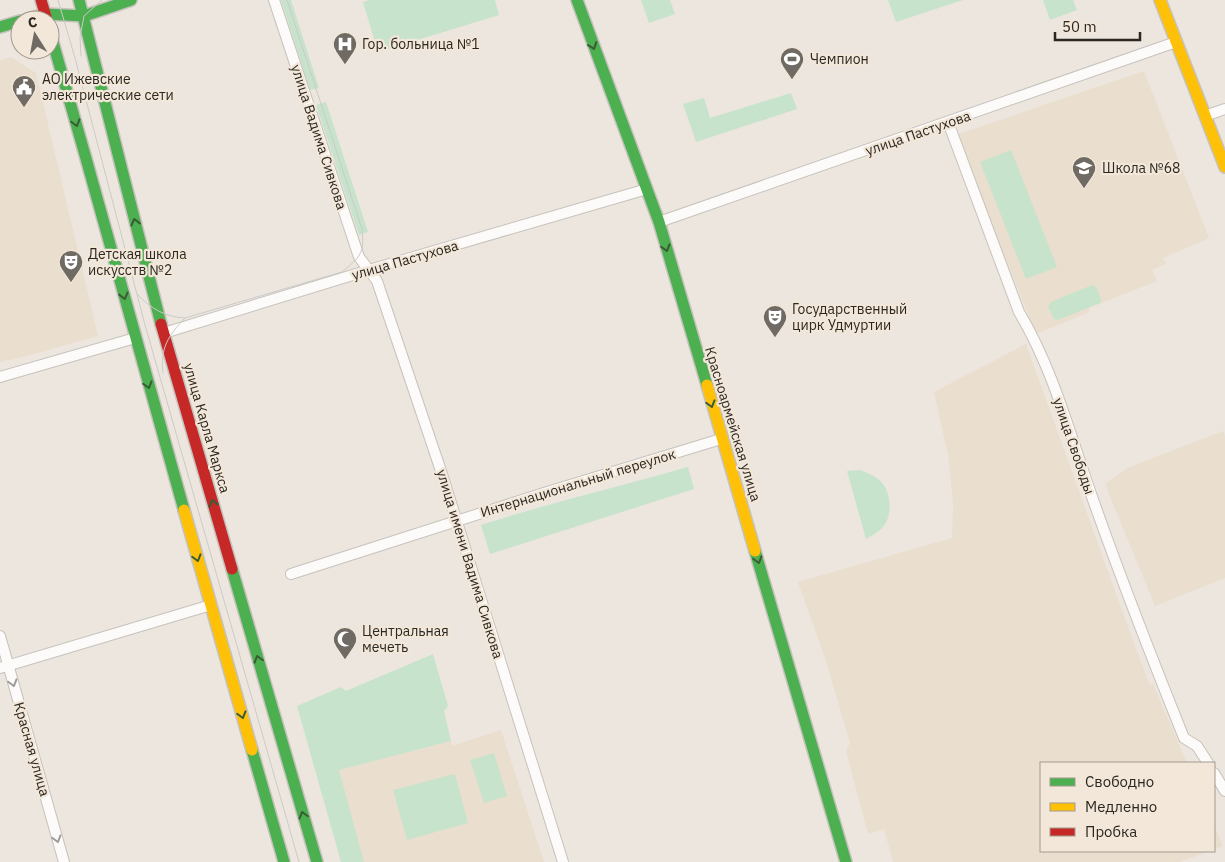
<svg xmlns="http://www.w3.org/2000/svg" width="1225" height="862" font-family="'IBM Plex Sans',sans-serif">
<style>
.built{fill:#eadece}
.green{fill:#c7e3cc}
.lines{fill:none;stroke-linecap:round;stroke-linejoin:round}
.street-casing{stroke:#c6c2bc;stroke-width:12}
.fast-casing{stroke:#c6c2bc;stroke-width:14}
.slow-casing{stroke:#c6c2bc;stroke-width:14}
.jam-casing{stroke:#c6c2bc;stroke-width:14}
.street{stroke:#fcfbfa;stroke-width:10}
.fast{stroke:#4caf50;stroke-width:11}
.slow{stroke:#ffc107;stroke-width:11}
.jam{stroke:#c62828;stroke-width:11}
.tram{stroke:#cccac8;stroke-width:1}
.oneway{stroke:#385d34}
.oneway2{stroke:#9e9c98}
.labels{text-anchor:middle;dominant-baseline:central;stroke-width:4.5;stroke-linejoin:round;paint-order:stroke}
.poi-label{font-size:14px;fill:#2b2721;stroke:#f2e7d8;text-anchor:start}
.street-label{font-size:14px;fill:#2b2721;stroke:#f2e7d8}
</style>
<rect width="100%" height="100%" fill="#ece6de"/>
<!-- built -->
<path class="built" d="M11 57 36 73 98 336 30 355 0 362V60Z
M1144 71 1209 238 1163 258 1166 264 1152 270 1157 281 1089 308 1090 312 1036 334 956 135Z
M1026 344 1136 649 1150 685 1153 684 1187 763H1041V851H1210L1179 862H893L884 829 868 834 846 751 850 743 826 661 798 582 952 538 953 505 949 460 934 392Z
M1223 431 1225 436V578L1155 606 1105 484 1127 468Z
M501 730 544 862H351L325 773 451 741 452 746Z
M1214 825 1223 846 1214 849Z"/>
<!-- green -->
<path class="green" d="M281 0H291L319 88 310 90Z
M370 0H495L499 15 378 52 363 2Z
M641 0H670L675 14 649 23Z
M888 0H963L896 22Z
M1043 0H1073L1077 10 1050 20Z
M791 93 797 109 696 142 683 104 704 98 710 118Z
M326 102 368 232 359 235 316 105Z
M1011 150 1057 267 1026 279 980 162Z
M1092 285 1096 287 1101 299 1100 303 1058 320 1054 319 1048 307 1051 302Z
M688 467 694 489 490 554 481 525C549 503 619 487 688 467Z
M860 470C868 473 878 477 883 484 892 496 892 518 882 528 877 533 871 536 866 539L847 471Z
M433 654 448 706 444 711 451 741 339 770 364 862H341L297 706 341 687 346 691Z
M494 753 507 796 484 803 470 760Z
M455 774 468 823 407 840 393 790Z"/>
<g class="lines">
<!-- street casing -->
<g class="street-casing">
<path id="street" d="M274 0 359 257 377 281 441 471 563 862
M1205 116 1225 109
M948 122 1019 312C1052 367 1069 431 1090 491 1119 574 1151 656 1184 738L1197 746 1208 763
M659 222 1176 42
M164 333 369 270 647 189
M0 377 135 338
M291 574 544 493 721 439
M0 636 64 862
M0 668 211 605
M1214 773 1225 791"/>
</g>
<!-- fast casing -->
<g class="fast-casing">
<path id="fast" d="M79 0 161 324
M577 0 659 222 707 385
M45 14 84 16 131 0
M0 27 20 21
M50 32C96 191 139 351 184 510
M755 551 846 862
M232 569 317 862
M252 750 284 862"/>
</g>
<!-- slow casing -->
<g class="slow-casing">
<path id="slow" d="M1160 0 1225 167
M25 20 45 14
M707 385 755 551
M184 510 252 750"/>
</g>
<!-- jam casing -->
<g class="jam-casing">
<path id="jam" d="M41 0 47 20
M161 324 232 569"/>
</g>
<!-- street -->
<use href="#street" class="street"/>
<!-- fast -->
<use href="#fast" class="fast"/>
<!-- slow -->
<use href="#slow" class="slow"/>
<!-- jam -->
<use href="#jam" class="jam"/>
<!-- tram -->
<path class="tram" d="M58 0 75 58 145 325 299 862
M81 56 80 37 84 16 102 0
M138 295C151 309 166 317 185 318L342 272C360 257 365 253 362 229L287 0
M163 373C160 348 168 336 185 318"/>
</g>
<!-- one-way arrows -->
<defs><path id="oneway-chevron" d="M-2-3.5L2.5 0L-2 3.5" fill="none" stroke-width="1.6" stroke-linecap="round" stroke-linejoin="round" transform="scale(1.25)"/></defs>
<g class="oneway">
<use href="#oneway-chevron" transform="translate(593 46) rotate(70)"/>
<use href="#oneway-chevron" transform="translate(76 123) rotate(74)"/>
<use href="#oneway-chevron" transform="translate(135 222) rotate(-104)"/>
<use href="#oneway-chevron" transform="translate(666 248) rotate(74)"/>
<use href="#oneway-chevron" transform="translate(124 296) rotate(76)"/>
<use href="#oneway-chevron" transform="translate(148 385) rotate(74)"/>
<use href="#oneway-chevron" transform="translate(711 404) rotate(74)"/>
<use href="#oneway-chevron" transform="translate(213 503) rotate(-106)"/>
<use href="#oneway-chevron" transform="translate(197 558) rotate(74)"/>
<use href="#oneway-chevron" transform="translate(758 560) rotate(74)"/>
<use href="#oneway-chevron" transform="translate(258 659) rotate(-106)"/>
<use href="#oneway-chevron" transform="translate(242 715) rotate(74)"/>
<use href="#oneway-chevron" transform="translate(303 815) rotate(-106)"/>
</g>
<g class="oneway2">
<use href="#oneway-chevron" transform="translate(13 683) rotate(74)"/>
<use href="#oneway-chevron" transform="translate(57 839) rotate(74)"/>
</g>
<!-- icons -->
<defs>
<g id="hospital-pin" transform="scale(1.25)"><path d="M0 17L-7.5 6A9.5 9.5 0 1 1 7.5 6Z" fill="#6f6a63" stroke="#f2e7d8"/><path d="M-5-5h3v3.5h4V-5h3V5h-3V1.5h-4V5h-3Z" fill="#fff"/></g>
<g id="stadium-pin" transform="scale(1.25)"><path d="M0 17L-7.5 6A9.5 9.5 0 1 1 7.5 6Z" fill="#6f6a63" stroke="#f2e7d8"/><path d="M0-5a6.5 5 0 1 0 0 10a6.5 5 0 1 0 0-10ZM-3.5-1.8h7v3.6h-7Z" fill="#fff"/></g>
<g id="civic-pin" transform="scale(1.25)"><path d="M0 17L-7.5 6A9.5 9.5 0 1 1 7.5 6Z" fill="#6f6a63" stroke="#f2e7d8"/><path d="M-.6-6.5H3V-4.5H.6V-3L4-1V1h2V6H-6V1h2V-1L-.6-3ZM-1.2 2.5V6h2.4V2.5Z" fill="#fff"/></g>
<g id="school-pin" transform="scale(1.25)"><path d="M0 17L-7.5 6A9.5 9.5 0 1 1 7.5 6Z" fill="#6f6a63" stroke="#f2e7d8"/><path d="M0-5L7-2L0 1L-7-2ZM-4 1L0 2.5L4 1V4Q0 6-4 4Z" fill="#fff"/></g>
<g id="theatre-pin" transform="scale(1.25)"><path d="M0 17L-7.5 6A9.5 9.5 0 1 1 7.5 6Z" fill="#6f6a63" stroke="#f2e7d8"/><path d="M-5-5.5Q0-4 5-5.5V0Q5 5 0 6Q-5 5-5 0ZM-3.3-2.5H-1v1.5H-3.3ZM1-2.5H3.3v1.5H1ZM-2.8 1Q0 5.5 2.8 1Z" fill="#fff"/></g>
<g id="mosque-pin" transform="scale(1.25)"><path d="M0 17L-7.5 6A9.5 9.5 0 1 1 7.5 6Z" fill="#6f6a63" stroke="#f2e7d8"/><path d="M3.5-4.9A6 6 0 1 0 3.5 4.9A5 5 0 1 1 3.5-4.9Z" fill="#fff"/></g>
</defs>
<g fill-rule="evenodd">
<use href="#hospital-pin" x="345" y="44"/>
<use href="#stadium-pin" x="792" y="59"/>
<use href="#civic-pin" x="24" y="87"/>
<use href="#school-pin" x="1084" y="168"/>
<use href="#theatre-pin" x="71" y="262"/>
<use href="#theatre-pin" x="775" y="317"/>
<use href="#mosque-pin" x="345" y="639"/>
</g>
<g class="labels">
<!-- poi labels -->
<g class="poi-label">
<text x="362" y="44">Гор. больница №1</text>
<text x="810" y="59">Чемпион</text>
<text x="42" y="79">АО Ижевские<tspan x="42" dy="16">электрические сети</tspan></text>
<text x="1102" y="168">Школа №68</text>
<text x="88" y="254">Детская школа<tspan x="88" dy="16">искусств №2</tspan></text>
<text x="792" y="309">Государственный<tspan x="792" dy="16">цирк Удмуртии</tspan></text>
<text x="362" y="631">Центральная<tspan x="362" dy="16">мечеть</tspan></text>
</g>
<!-- street labels -->
<g class="street-label">
<text transform="translate(918 133) rotate(-19)">улица Пастухова</text>
<text transform="translate(319 137) rotate(72)">улица Вадима Сивкова</text>
<text transform="translate(405 260) rotate(-16)">улица Пастухова</text>
<text transform="translate(733 424) rotate(73)">Красноармейская улица</text>
<text transform="translate(207 428) rotate(74)">улица Карла Маркса</text>
<text transform="translate(1074 446) rotate(71)">улица Свободы</text>
<text transform="translate(578 483) rotate(-17)">Интернациональный переулок</text>
<text transform="translate(470 564) rotate(73)">улица имени Вадима Сивкова</text>
<text transform="translate(32 749) rotate(74)">Красная улица</text>
</g>
</g>
<!-- legend -->
<rect x="1040" y="762" width="175" height="90" fill="#f2e7d8" stroke="#a29a8f"/>
<rect x="1050" y="778" width="25" height="8" fill="#4caf50" stroke="#a29a8f"/>
<text x="1085" y="787" font-size="15" fill="#2b2721">Свободно</text>
<rect x="1050" y="803" width="25" height="8" fill="#ffc107" stroke="#a29a8f"/>
<text x="1085" y="812" font-size="15" fill="#2b2721">Медленно</text>
<rect x="1050" y="828" width="25" height="8" fill="#c62828" stroke="#a29a8f"/>
<text x="1085" y="837" font-size="15" fill="#2b2721">Пробка</text>
<!-- north arrow -->
<g transform="translate(35 35) rotate(349)"><circle r="24" fill="#f2e7d8" stroke="#a29a8f"/>
<path d="M0-4L9 19L0 12L-9 19Z" fill="#6f6a63"/>
<text y="-8" font-size="14" font-weight="bold" text-anchor="middle" fill="#2b2721">С</text>
</g>
<!-- scale -->
<path d="M1055 32v8h85v-8" fill="none" stroke="#2b2721" stroke-width="2.5"/>
<text x="1062" y="32" font-size="15" fill="#2b2721" stroke="#f2e7d8" stroke-width="4" paint-order="stroke">50 m</text>
</svg>
